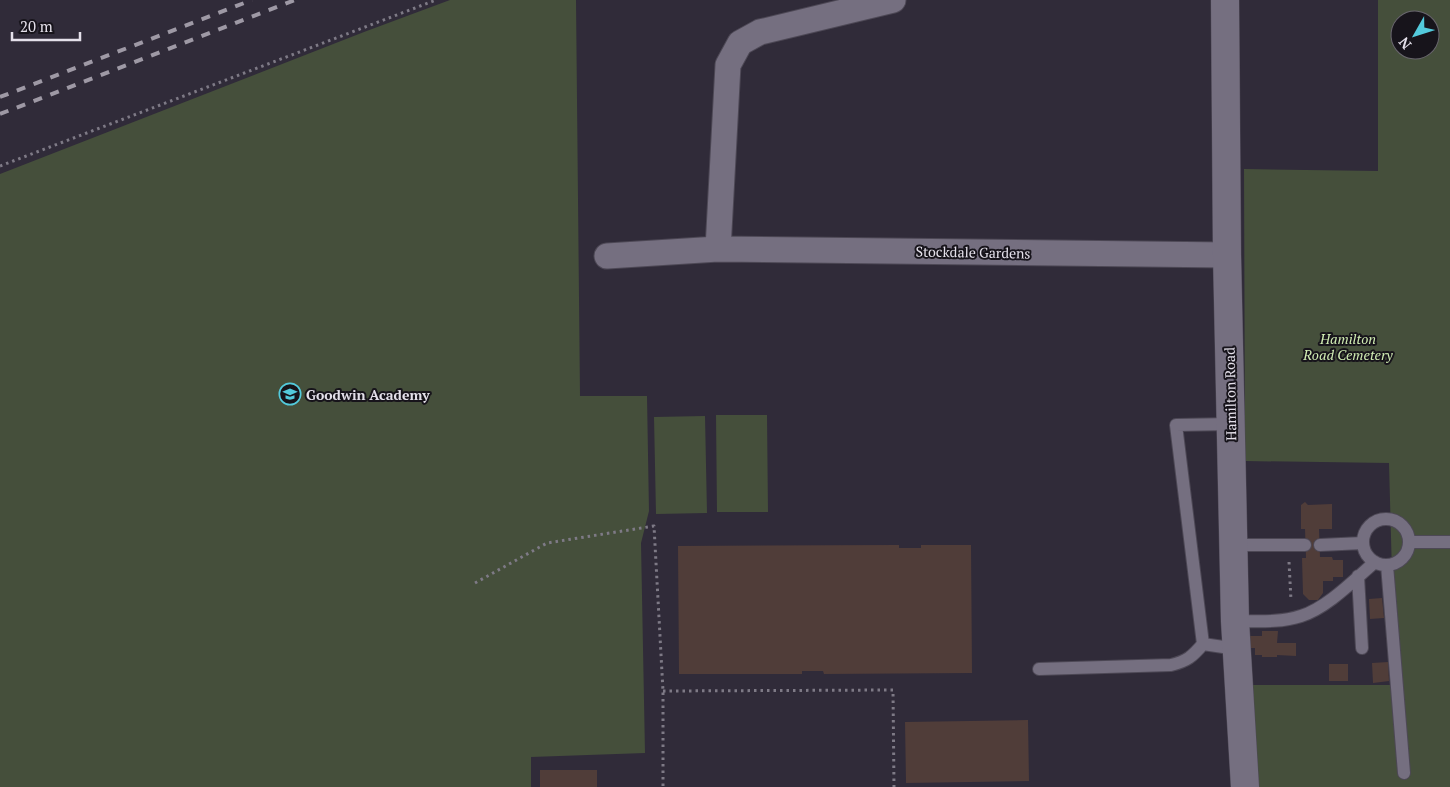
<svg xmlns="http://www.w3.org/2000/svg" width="1450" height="787" font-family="'PT Serif',serif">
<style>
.green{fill:#454f3b;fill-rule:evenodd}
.building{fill:#503d39}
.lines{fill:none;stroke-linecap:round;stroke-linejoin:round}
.service-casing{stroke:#4d4855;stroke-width:14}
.minor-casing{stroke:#4d4855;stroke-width:27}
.secondary-casing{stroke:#4d4855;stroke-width:29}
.path{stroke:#7e7a86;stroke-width:3;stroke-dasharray:2.5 4;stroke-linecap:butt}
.service{stroke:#756f80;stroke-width:12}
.minor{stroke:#756f80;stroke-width:25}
.secondary{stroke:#756f80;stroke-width:28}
.rail{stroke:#9e99a5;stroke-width:4;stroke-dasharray:9 9;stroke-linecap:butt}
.labels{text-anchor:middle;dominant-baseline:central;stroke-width:4;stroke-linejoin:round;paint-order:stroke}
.street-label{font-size:14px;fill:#e4e0ea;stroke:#17141b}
.park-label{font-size:14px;font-style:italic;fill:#d1edb3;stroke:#17141b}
.poi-label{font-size:14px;font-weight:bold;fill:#e4e0ea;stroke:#17141b;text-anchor:start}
</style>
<rect width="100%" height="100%" fill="#302b39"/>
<!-- green -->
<path class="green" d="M450 0H576L580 396H647L649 511 641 543 645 753 531 757V787H0V174L364 32Z
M1378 0H1450V787H1253L1249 685H1395L1389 463 1245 461 1244 169 1378 171ZM1400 20H1430V50H1400Z
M716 415H767L768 512H717Z
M705 416 707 513 656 514 654 417Z"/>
<!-- building -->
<path class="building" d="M1305 502 1308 505 1332 504V529H1319L1320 557H1332L1333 560H1343V577H1333V581H1323V593L1318 600H1309L1303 594 1302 558H1306L1305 529H1301V505Z
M899 545V548H921V545H971L972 673 824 674 823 671H802V674H679L678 546Z
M1382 598 1384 618 1370 619 1369 599Z
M1262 631H1278L1277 643H1296V656L1277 655V657H1262V655H1255V648H1250V636H1262Z
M1388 662 1389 681 1373 683 1372 663Z
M1329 664H1348V681H1329Z
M1028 720 1029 781 906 783 905 722Z
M540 770H597V787H540Z"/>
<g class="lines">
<!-- service casing -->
<g class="service-casing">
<path id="service" d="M1231 424 1176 425 1203 644 1237 649
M1363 542a23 23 0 1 1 46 0a23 23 0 1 1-46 0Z
M1410 542H1450
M1233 545H1305
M1320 545 1363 543
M1387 565 1404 773
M1358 576 1362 648
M1235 621C1256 621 1280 623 1301 616 1327 608 1354 580 1375 562
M1039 669 1171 665C1187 661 1192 657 1203 644"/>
</g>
<!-- minor casing -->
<g class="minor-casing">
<path id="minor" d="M718 249 728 65 740 43 760 32 893 0
M607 256 718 249 1227 255"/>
</g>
<!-- secondary casing -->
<g class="secondary-casing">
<path id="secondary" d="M1225 0 1227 255 1235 621 1245 787"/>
</g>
<!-- path -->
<path class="path" d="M0 166 436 0
M1289 562 1291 600
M475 583 547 543 654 526 663 691V787
M663 691 893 690 894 787"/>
<!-- service -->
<use href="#service" class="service"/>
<!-- minor -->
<use href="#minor" class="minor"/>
<!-- secondary -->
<use href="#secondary" class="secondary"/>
<!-- rail -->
<path class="rail" d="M0 97 252 0
M0 114 295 0"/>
</g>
<!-- icons -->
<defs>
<g id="school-ring" transform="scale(1.125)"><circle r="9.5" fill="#17141b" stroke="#53cadc" stroke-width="1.5"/><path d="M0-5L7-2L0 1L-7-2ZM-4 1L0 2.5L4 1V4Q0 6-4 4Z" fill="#53cadc"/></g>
</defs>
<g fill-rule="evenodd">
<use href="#school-ring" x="290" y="394"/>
</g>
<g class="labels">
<!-- street labels -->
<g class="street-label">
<text transform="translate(973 252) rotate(1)">Stockdale Gardens</text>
<text transform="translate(1230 394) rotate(-91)">Hamilton Road</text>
</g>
<!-- park labels -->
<g class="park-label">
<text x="1348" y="338">Hamilton<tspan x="1348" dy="16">Road Cemetery</tspan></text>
</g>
<!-- poi labels -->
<g class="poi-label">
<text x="306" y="394">Goodwin Academy</text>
</g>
</g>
<!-- north arrow -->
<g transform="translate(1415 35) rotate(231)"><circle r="24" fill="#17141b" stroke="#69666e"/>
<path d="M0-4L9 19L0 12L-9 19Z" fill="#53cadc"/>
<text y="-8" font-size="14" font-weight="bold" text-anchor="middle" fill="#e4e0ea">N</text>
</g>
<!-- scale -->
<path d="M12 32v8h68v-8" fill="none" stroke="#e4e0ea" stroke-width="2.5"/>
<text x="20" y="32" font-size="15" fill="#e4e0ea" stroke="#17141b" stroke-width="4" paint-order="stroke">20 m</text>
</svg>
